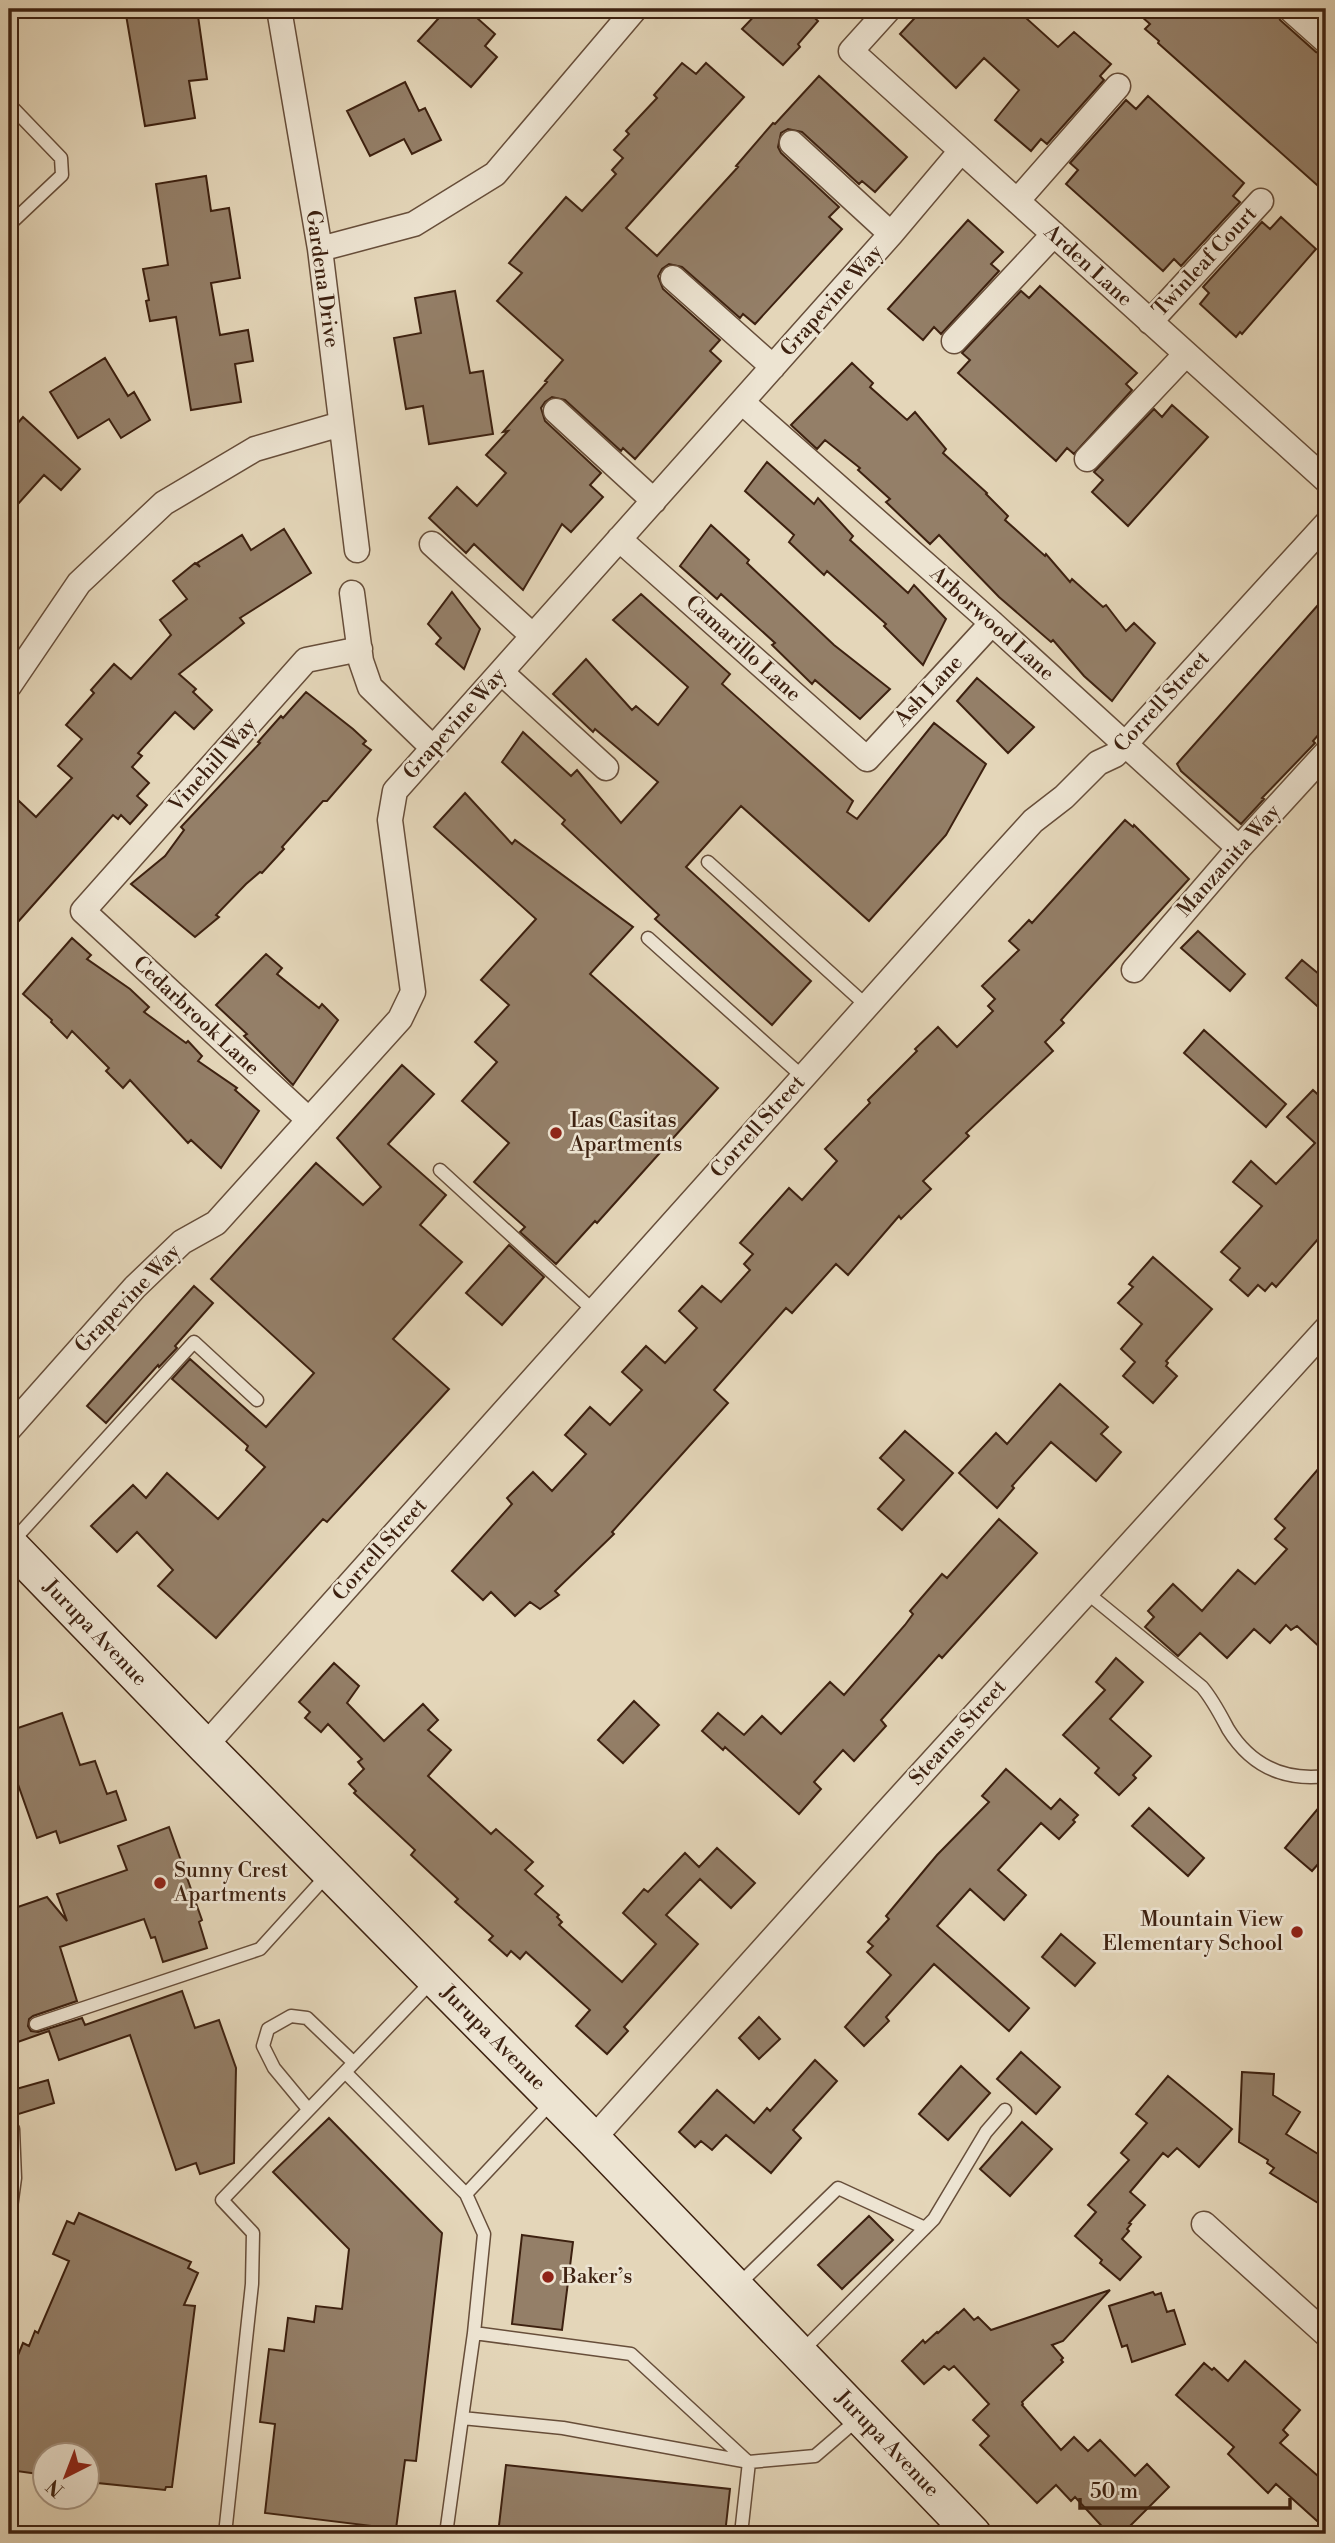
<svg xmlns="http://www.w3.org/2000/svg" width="1335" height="2543" font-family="'Libre Bodoni',serif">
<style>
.building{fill:#947f68;stroke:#3d2110;stroke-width:2}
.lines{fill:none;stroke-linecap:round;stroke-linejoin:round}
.service-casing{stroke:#674e3a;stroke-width:15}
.minor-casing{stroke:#674e3a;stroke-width:27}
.secondary-casing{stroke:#3d2110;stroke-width:38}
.service{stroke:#ede4d2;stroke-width:12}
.minor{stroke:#ede4d2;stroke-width:24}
.secondary{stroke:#ede4d2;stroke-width:35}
.poi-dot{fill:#8f2418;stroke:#ede4d2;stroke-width:2.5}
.labels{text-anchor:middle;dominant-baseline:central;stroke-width:5;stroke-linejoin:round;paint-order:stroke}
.street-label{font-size:21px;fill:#3d2110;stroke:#ede4d2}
.poi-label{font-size:21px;fill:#3d2110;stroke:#ede4d2;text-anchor:start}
</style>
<rect width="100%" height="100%" fill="#e4d6b9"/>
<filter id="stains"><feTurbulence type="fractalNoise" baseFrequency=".00286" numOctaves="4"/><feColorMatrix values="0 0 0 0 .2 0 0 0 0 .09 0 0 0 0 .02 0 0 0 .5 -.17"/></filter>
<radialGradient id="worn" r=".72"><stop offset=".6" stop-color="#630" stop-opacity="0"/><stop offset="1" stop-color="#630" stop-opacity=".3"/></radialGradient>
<!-- building -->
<path class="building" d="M125 9H197L207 79 189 81 195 118 145 126Z
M447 9H467L495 34 485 46 497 57 471 87 418 41Z
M761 9H805L818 21 798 44 800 47 783 65 742 29Z
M923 9H1016L1058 47 1074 32 1111 64 1100 76 1104 80 1047 144 1041 139 1031 151 995 120 1019 90 984 58 956 88 900 34Z
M1133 9H1276L1280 20 1316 52 1326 55V193L1158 43 1159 41 1145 29 1150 24Z
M682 63 696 74 706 63 744 97 626 228 657 256 738 167 736 166 773 123 775 124 819 76 907 157 875 192 862 181 859 184 802 132 788 129 781 133 778 147 781 153 839 207 829 217 842 229 755 324 743 314 740 318 682 267 669 264 662 269 658 276 663 289 720 340 710 351 721 361 635 459 623 448 621 451 565 400 552 397 545 402 541 408 545 421 601 473 590 485 603 497 571 532 562 524 523 590 474 544 466 553 429 518 457 487 477 506 506 473 486 455 508 431 503 432 547 382 545 381 563 360 497 301 522 273 509 263 566 197 582 211 616 174 612 170 623 158 614 150 629 134 626 131 657 98 654 95Z
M405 82 419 111 425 108 441 140 412 154 404 139 370 156 347 111Z
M1148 96 1244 183 1233 196 1240 202 1181 266 1174 259 1163 271 1066 184 1078 170 1070 163 1126 100 1136 109Z
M206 176 211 211 229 208 240 278 211 283 220 335 248 330 253 361 235 364 241 402 191 410 176 317 150 321 146 301 149 300 143 269 168 265 156 184Z
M1281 217 1316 249 1242 334 1240 332 1236 337 1200 304 1209 293 1203 287 1262 222 1270 229Z
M968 220 1003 252 991 264 999 271 941 334 934 327 923 340 888 309Z
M1040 286 1137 373 1126 384 1132 390 1074 454 1067 448 1056 461 958 373 970 360 962 353 1021 291 1029 298Z
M455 291 470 373 483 371 493 434 429 444 423 406 406 409 394 338 421 333 415 298Z
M105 358 128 396 134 392 150 420 121 438 109 419 78 438 50 392Z
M852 363 873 383 870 387 907 420 915 412 946 449 943 453 987 493 986 494 1008 516 1005 520 1045 556 1046 554 1070 582 1072 579 1103 607 1106 605 1126 631 1134 623 1155 643 1112 701 1084 676 1053 640 1051 642 999 597 939 535 930 544 886 502 890 499 858 470 860 468 825 440 817 449 791 425Z
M1172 405 1208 437 1128 526 1092 492 1103 480 1094 472 1154 409 1162 417Z
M23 417 80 469 61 490 44 475 9 514V433Z
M767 462 814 504 818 498 853 536 850 540 908 593 914 585 946 619 923 665 884 626 886 624 827 571 824 575 789 542 794 535 745 491Z
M711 525 749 560 747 563 834 645 890 689 860 719 815 680 812 684 772 645 775 643 721 594 717 599 680 566Z
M284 529 311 573 240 618 244 623 179 674 196 689 193 692 212 710 194 729 175 712 138 753 142 756 132 767 149 783 137 796 147 805 130 824 121 815 118 819 113 815 9 932V813L19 801 36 817 72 778 58 766 82 739 66 725 94 693 91 690 114 664 131 679 171 635 160 620 187 599 173 581 195 563 200 567 197 563 242 535 251 550Z
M452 592 480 629 464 669 436 644 441 638 428 624Z
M641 594 730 674 722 684 853 801 847 812 857 819 934 723 986 764 946 835 869 921 741 806 686 867 811 981 772 1025 655 919 659 915 562 824 565 820 502 762 523 732 571 776 577 770 621 823 658 782 595 729 593 732 553 694 586 659 632 710 636 706 658 725 688 687 613 620Z
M1326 596V726L1313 741 1315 743 1262 798 1264 799 1241 824 1181 771 1177 764Z
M977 678 1034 727 1008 753 957 701Z
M306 692 353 729 366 741 363 744 371 750 327 801H323L282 847 284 849 262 873 260 872 246 884 216 915 219 917 195 937 131 884 165 856 184 830 181 827 260 743 258 742 281 716 283 718Z
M465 793 512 844 515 840 633 927 590 974 718 1088 597 1223 595 1221 556 1264 520 1232 525 1227 474 1182 509 1143 462 1101 497 1062 475 1042 509 1005 481 980 536 919 434 827Z
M1125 820 1133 827 1134 825 1189 879 1061 1020 1064 1023 1045 1042 1053 1051 966 1133 969 1136 923 1181 931 1189 901 1219 899 1216 848 1275 836 1264 792 1313 786 1308 714 1390 728 1403 612 1532 614 1534 555 1591 559 1595 540 1609 530 1602 515 1616 491 1592 483 1600 452 1571 512 1504 507 1498 533 1472 552 1491 586 1454 565 1435 590 1407 610 1425 642 1390 622 1372 646 1346 665 1363 697 1328 679 1311 702 1286 721 1302 750 1270 744 1264 753 1254 740 1243 789 1188 802 1200 837 1161 825 1149 870 1103 868 1100 917 1051 915 1049 938 1027 957 1047 993 1011 988 1006 995 999 982 986 1019 950 1009 941 1029 920 1032 923Z
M1198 931 1245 974 1230 991 1181 948Z
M72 938 91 955 87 959 130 989 149 1007 144 1012 186 1043 188 1041 202 1056 198 1061 237 1088 235 1090 259 1111 221 1168 191 1140 188 1143 130 1080 123 1088 106 1071 109 1068 72 1031 67 1038 51 1022 52 1020 23 994Z
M266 954 282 968 277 974 319 1008 322 1004 338 1020 293 1085 244 1036 247 1034 216 1005Z
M1302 960 1326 980V1014L1286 978Z
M1204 1030 1286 1104 1266 1127 1184 1053Z
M402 1065 434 1094 388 1144 446 1195 420 1225 462 1262 393 1339 449 1389 327 1522 323 1519 216 1638 158 1586 173 1570 137 1532 117 1552 91 1526 133 1485 146 1498 167 1473 218 1519 265 1467 246 1450 248 1446 172 1379 190 1359 266 1427 314 1373 211 1279 316 1163 363 1205 381 1187 337 1138Z
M1313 1090 1326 1102V1230L1276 1287 1272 1283 1265 1291 1258 1285 1248 1296 1230 1280 1240 1268 1221 1252 1262 1206 1233 1182 1251 1161 1276 1184 1315 1143 1287 1117Z
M509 1245 544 1277 502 1325 466 1293Z
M1153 1257 1212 1309 1166 1361 1168 1363 1166 1366 1177 1376 1153 1403 1123 1376 1135 1362 1121 1349 1142 1324 1118 1303 1133 1287 1129 1284Z
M194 1286 213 1303 175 1346 177 1348 159 1367 158 1365 106 1423 87 1406Z
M1060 1384 1108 1427 1101 1434 1121 1452 1096 1481 1051 1442 1012 1486 1014 1488 997 1508 959 1473 996 1433 1007 1444Z
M905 1431 953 1473 902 1530 878 1509 904 1480 880 1458Z
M1326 1460V1653L1297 1626 1291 1630 1286 1625 1270 1643 1254 1629 1227 1658 1200 1633 1178 1656 1145 1627 1154 1617 1148 1611 1173 1584 1202 1611 1238 1570 1255 1584 1287 1549 1275 1539 1285 1528 1275 1519Z
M999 1519 1037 1553 942 1658 939 1655 881 1720 886 1726 854 1761 843 1750 814 1782 821 1789 799 1814 725 1747 723 1750 702 1731 718 1713 744 1735 762 1716 781 1734 830 1682 844 1695 905 1625 913 1614 910 1611 942 1574 947 1578Z
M1116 1658 1143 1682 1110 1719 1151 1756 1133 1775 1136 1778 1119 1795 1095 1773 1099 1768 1063 1735 1105 1690 1096 1682Z
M334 1663 359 1686 347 1703 384 1741 423 1704 438 1720 428 1730 451 1750 428 1776 491 1834 496 1829 533 1862 525 1870 543 1886 535 1894 559 1915 557 1917 562 1922 559 1925 622 1982 656 1944 623 1913 644 1889 648 1892 685 1853 699 1867 717 1848 755 1883 731 1908 700 1879 666 1915 698 1944 624 2027 628 2031 607 2054 576 2026 590 2010 526 1952 520 1959 511 1951 507 1956 489 1940 493 1936 455 1902 458 1899 411 1855 415 1850 354 1793 356 1791 349 1784 364 1769 358 1762 362 1759 328 1724 321 1732 305 1718 310 1712 299 1702Z
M634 1701 659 1725 623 1763 598 1740Z
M62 1713 80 1765 95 1761 107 1794 116 1791 126 1820 60 1843 56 1831 37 1838 9 1759V1731Z
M1006 1769 1051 1809 1060 1799 1078 1815 1073 1820 1075 1822 1059 1839 1041 1823 998 1870 1026 1895 1004 1920 970 1889 937 1926 1029 2008 1009 2031 934 1964 886 2017 889 2021 864 2046 845 2027 891 1975 867 1952 873 1946 868 1942 889 1919 886 1916 937 1855 989 1802 982 1796Z
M1326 1799V1855L1312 1871 1285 1848Z
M1149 1808 1204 1858 1188 1876 1132 1826Z
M169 1827 202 1920 199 1922 207 1948 163 1962 155 1937 151 1938 144 1919 60 1947 77 2001 33 2016 29 2019 28 2026 31 2031 38 2032 82 2018 85 2025 182 1991 195 2028 219 2020 236 2068 234 2163 200 2174 196 2163 176 2170 130 2035 59 2060 49 2031 9 2045V1910L47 1897 67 1921 57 1894 127 1870 118 1846Z
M1061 1934 1095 1963 1075 1986 1042 1957Z
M759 2017 780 2039 759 2059 739 2038Z
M1021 2052 1060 2087 1036 2114 997 2079Z
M815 2060 837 2081 793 2130 801 2138 771 2173 726 2135 712 2150 701 2141 695 2147 679 2132 717 2090 754 2123 767 2108 770 2111Z
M961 2066 990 2093 948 2140 919 2114Z
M1242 2072 1274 2074 1273 2095 1300 2112 1286 2134 1326 2159V2208L1270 2173 1274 2168 1267 2163 1268 2160 1239 2142Z
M1168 2076 1232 2129 1199 2167 1177 2148 1168 2157 1163 2153 1130 2192 1145 2205 1129 2223 1131 2224 1127 2229 1129 2231 1122 2239 1141 2257 1120 2280 1100 2263 1102 2260 1075 2236 1096 2212 1088 2205 1129 2160 1121 2153 1147 2123 1136 2114Z
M48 2080 54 2103 9 2117V2091Z
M329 2118 442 2233 416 2461 405 2460 396 2529 265 2513 275 2424 260 2422 269 2349 284 2351 288 2318 314 2322 316 2306 342 2309 349 2249 273 2172Z
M1022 2122 1052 2149 1010 2196 980 2169Z
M79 2213 191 2262 188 2268 198 2273 184 2305 195 2306 172 2487H166L165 2490 88 2482V2455H46V2475L9 2470V2377L23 2343 29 2346 35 2331 38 2333 69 2261 53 2254 67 2221 74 2224Z
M869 2216 893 2240 842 2289 818 2265Z
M522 2235 573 2242 562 2330 512 2324Z
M1110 2290 1063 2341 1052 2345 1063 2358 1061 2360 1063 2362 1022 2402 1023 2404 1022 2405 1061 2450 1074 2437 1088 2451 1100 2440 1135 2476 1147 2464 1169 2487 1122 2534H1109L1075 2497 1071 2501 1056 2485 1037 2503 980 2445 989 2436 973 2420 989 2404 954 2366 949 2370 944 2366 924 2384 902 2361 923 2340 925 2343 937 2332 938 2333 964 2309 974 2320 978 2317 991 2330Z
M1153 2292 1155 2295 1161 2293 1167 2312 1174 2310 1185 2344 1132 2362 1127 2345 1122 2347 1109 2306Z
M1245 2361 1300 2410 1283 2430 1288 2435 1280 2443 1326 2483V2529L1276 2484 1268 2493 1228 2454 1234 2447 1176 2395 1204 2363 1212 2370 1214 2368 1228 2381Z
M506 2465 730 2489 725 2534H498Z"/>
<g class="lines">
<!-- service casing -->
<g class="service-casing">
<path id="service" d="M9 104 61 158 62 175 9 225
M708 862 867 1006
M648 938 803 1077
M440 1170 594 1311
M12 1542 194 1342 257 1400
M1086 1592 1202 1687C1213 1700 1220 1714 1228 1729 1251 1766 1284 1781 1326 1776
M434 1979 345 2072 466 2194
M36 2024 260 1949 329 1873
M308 2109 274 2068 263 2046 268 2029 291 2016 307 2018 353 2062
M9 2222 15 2178 13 2129
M736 2287 838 2188 925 2228
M474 2333 484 2234 466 2194 552 2102
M800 2353 934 2219 986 2132 1005 2110
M462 2418 474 2333 631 2354 748 2462
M225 2534 252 2284 253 2233 222 2200 345 2072
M446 2534 462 2418 563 2428 749 2462
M741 2534 749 2462 815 2456 858 2419"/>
</g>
<!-- minor casing -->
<g class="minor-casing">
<path id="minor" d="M279 9 320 249 357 550
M889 9 851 51 1326 480
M1290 9 1326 41
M792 143 891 234
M1017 201 1118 86
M320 249 414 224 495 174 635 9
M673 278 773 367
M1150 322 1261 201
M954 341 1054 234
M742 402 992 623 1239 848
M556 411 654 501
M1087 459 1186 354
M619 539 867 759 992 623
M432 544 533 636
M352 593 361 661 370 687 433 748
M501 672 606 768
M9 686 79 583 164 503 255 449 341 424
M1134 970 1239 848 1326 753
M309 1120 83 911 306 660 360 649
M9 1429 135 1287 182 1242 216 1223 400 1019 413 992 390 820 395 791 891 234 961 151
M205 1746 984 875 1033 821 1064 797 1098 763 1115 755 1326 524
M593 2139 882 1817 1326 1329
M1204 2224 1326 2334"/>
</g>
<!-- secondary casing -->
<g class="secondary-casing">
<path id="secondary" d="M9 1544 205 1746 593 2139 973 2534"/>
</g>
<!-- service -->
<use href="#service" class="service"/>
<!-- minor -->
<use href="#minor" class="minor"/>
<!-- secondary -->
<use href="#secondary" class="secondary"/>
</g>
<!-- markers -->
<g class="poi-dot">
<circle cx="556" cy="1133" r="7"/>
<circle cx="160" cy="1883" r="7"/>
<circle cx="1297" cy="1932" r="7"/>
<circle cx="548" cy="2277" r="7"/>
</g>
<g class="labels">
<!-- street labels -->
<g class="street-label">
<text transform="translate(1205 262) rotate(-47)">Twinleaf Court</text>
<text transform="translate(1088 266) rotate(42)">Arden Lane</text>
<text transform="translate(322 279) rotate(82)">Gardena Drive</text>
<text transform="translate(832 301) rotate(-48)">Grapevine Way</text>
<text transform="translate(992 624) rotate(42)">Arborwood Lane</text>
<text transform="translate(743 649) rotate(42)">Camarillo Lane</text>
<text transform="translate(929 691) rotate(-47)">Ash Lane</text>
<text transform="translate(1162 702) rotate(-47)">Correll Street</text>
<text transform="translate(455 724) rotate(-48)">Grapevine Way</text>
<text transform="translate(213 765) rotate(-48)">Vinehill Way</text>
<text transform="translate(1229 861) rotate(-48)">Manzanita Way</text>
<text transform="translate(196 1016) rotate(43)">Cedarbrook Lane</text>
<text transform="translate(758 1127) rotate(-48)">Correll Street</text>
<text transform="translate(128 1299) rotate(-46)">Grapevine Way</text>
<text transform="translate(380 1550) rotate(-48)">Correll Street</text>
<text transform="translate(95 1633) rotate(46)">Jurupa Avenue</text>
<text transform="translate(958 1733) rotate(-48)">Stearns Street</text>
<text transform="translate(493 2038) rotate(45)">Jurupa Avenue</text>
<text transform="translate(887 2444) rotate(46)">Jurupa Avenue</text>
</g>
<!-- poi labels -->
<g class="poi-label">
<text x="570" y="1121">Las Casitas<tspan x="570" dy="24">Apartments</tspan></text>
<text x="174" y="1871">Sunny Crest<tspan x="174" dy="24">Apartments</tspan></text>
<text x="1283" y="1920" text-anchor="end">Mountain View<tspan x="1283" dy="24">Elementary School</tspan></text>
<text x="562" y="2277">Baker’s</text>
</g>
</g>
<!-- margin -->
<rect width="1335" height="2543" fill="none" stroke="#e4d6b9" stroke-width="35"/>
<rect x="10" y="10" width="1314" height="2522" fill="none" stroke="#3d2110" stroke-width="3.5"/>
<rect x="18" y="18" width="1300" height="2508" fill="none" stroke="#3d2110" stroke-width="2"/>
<!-- north arrow -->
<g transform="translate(66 2476) rotate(222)"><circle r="33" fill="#ede4d2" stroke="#a79684" stroke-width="2"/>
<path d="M0-5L12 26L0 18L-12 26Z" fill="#8f2418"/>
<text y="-10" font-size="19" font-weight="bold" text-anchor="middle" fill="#3d2110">N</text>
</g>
<!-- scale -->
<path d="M1080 2498v10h210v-10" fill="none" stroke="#3d2110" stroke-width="3.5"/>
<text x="1090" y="2498" font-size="21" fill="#3d2110" stroke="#ede4d2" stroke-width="5" paint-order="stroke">50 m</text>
<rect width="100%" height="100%" filter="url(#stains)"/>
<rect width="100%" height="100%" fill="url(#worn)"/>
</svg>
